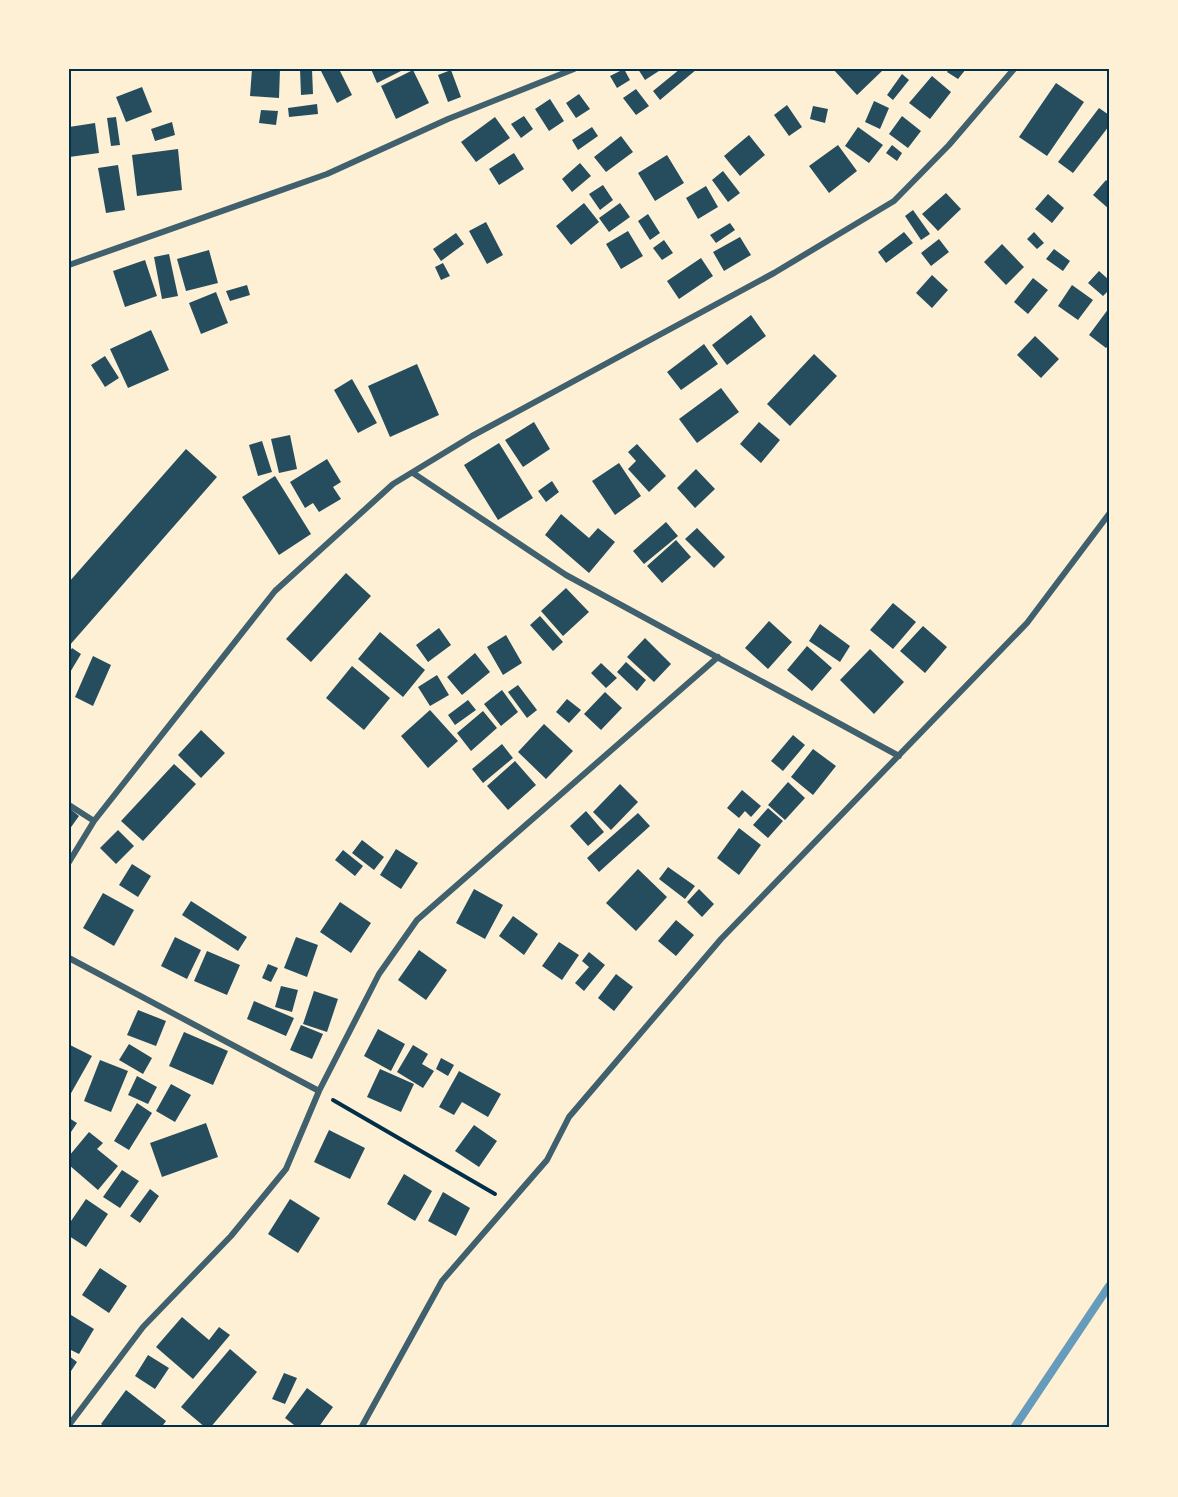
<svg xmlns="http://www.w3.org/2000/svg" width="1178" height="1497" font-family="Lora,serif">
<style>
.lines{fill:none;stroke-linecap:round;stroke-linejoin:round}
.stream{stroke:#669bbc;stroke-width:8}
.building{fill:#264d5e}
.path{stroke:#003049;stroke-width:4}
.minor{stroke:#3f606c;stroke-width:6}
.neatline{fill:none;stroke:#003049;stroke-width:2}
</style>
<rect width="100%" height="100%" fill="#fdf0d5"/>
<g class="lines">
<!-- stream -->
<path class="stream" d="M1014 1428 1109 1286"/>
</g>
<!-- building -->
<path class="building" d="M252 69H280L279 98 250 96Z
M300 69H312L313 94 301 95Z
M320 69H339L352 95 337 103Z
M371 69H405L377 83Z
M624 69 630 80 617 88 610 76Z
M638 69H662L645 80Z
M680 69H697L660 100 653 91Z
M833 69H880L882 71 857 95Z
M949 69H966L958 79 947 72Z
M413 70 429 103 396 119 381 86Z
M451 70 461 97 448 102 438 75Z
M902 74 909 80 893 100 887 95Z
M932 76 951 92 930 119 909 103Z
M1056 83 1084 102 1047 156 1019 137Z
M142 87 152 112 126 122 116 97Z
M636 89 649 106 636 115 623 98Z
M579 94 590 109 576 118 566 103Z
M550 99 564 121 549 131 535 109Z
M874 101 889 108 880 129 865 122Z
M317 104 318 114 289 117 288 108Z
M787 105 802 127 789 136 774 115Z
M813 106 828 109 825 123 810 119Z
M1099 108 1109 115V126L1073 173 1058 162Z
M261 110 278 111 276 125 259 123Z
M524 116 533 129 521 138 511 124Z
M902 116 921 131 908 148 889 134Z
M116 117 120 145 111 146 107 118Z
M495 117 510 138 476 162 461 142Z
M172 122 175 135 155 141 151 129Z
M95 123 99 153 69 157V127Z
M592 127 598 136 578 150 572 140Z
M858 127 883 145 869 163 845 146Z
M749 135 765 155 740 176 724 156Z
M621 136 633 152 606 172 594 157Z
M838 145 857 171 829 193 809 166Z
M892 145 902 153 897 161 886 153Z
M178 149 182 190 137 196 132 155Z
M514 153 524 169 499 185 489 169Z
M667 155 684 183 655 201 638 173Z
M580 163 591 176 572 192 562 179Z
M118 165 125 210 106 213 98 168Z
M723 171 740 193 728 202 712 180Z
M1106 180 1109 183V209L1093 195Z
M603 185 613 200 600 210 589 194Z
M706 186 718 207 698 219 686 198Z
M946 193 961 209 938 231 922 214Z
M1048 194 1064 208 1052 223 1035 209Z
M584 203 599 222 571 245 556 226Z
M620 203 630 217 609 232 599 218Z
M913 210 930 234 921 240 905 216Z
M648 214 660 233 650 240 638 221Z
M486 222 503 255 487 264 469 231Z
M730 223 735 230 716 243 710 235Z
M628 231 643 256 621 269 606 244Z
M904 232 913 243 886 263 878 252Z
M1034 232 1044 243 1037 249 1027 239Z
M456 233 464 244 441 261 433 249Z
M740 237 751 255 724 271 713 252Z
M939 239 949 252 931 266 921 253Z
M664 240 673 253 662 260 653 248Z
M1002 244 1024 267 1006 285 984 262Z
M1054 249 1070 261 1063 271 1046 259Z
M209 250 218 283 186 291 177 259Z
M169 254 178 296 162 299 154 257Z
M701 258 713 276 679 299 667 281Z
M145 260 157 296 125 307 113 271Z
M443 263 450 276 441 280 435 267Z
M1099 271 1109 280V290L1103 296 1088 283Z
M932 275 948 290 932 308 916 293Z
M1033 278 1048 290 1028 314 1014 302Z
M247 285 250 295 230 301 226 291Z
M1072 285 1093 300 1078 320 1058 306Z
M216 292 228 323 201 334 189 303Z
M1109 308V345L1106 348 1089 335Z
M751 315 766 336 727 365 712 345Z
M151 330 169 370 128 388 110 349Z
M1035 336 1059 359 1041 378 1017 355Z
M704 344 718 364 681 390 667 372Z
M814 354 837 376 790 426 767 404Z
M105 356 119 378 105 387 91 365Z
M417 364 439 415 390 437 368 386Z
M352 379 377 423 358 433 334 390Z
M721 388 739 412 697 443 679 419Z
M534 422 550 449 523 467 505 440Z
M759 422 780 440 761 463 740 444Z
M290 435 297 469 279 473 271 439Z
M262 441 272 472 258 476 249 445Z
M499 443 533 498 498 520 464 465Z
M637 444 666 476 649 492 628 469 636 461 628 452Z
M186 449 217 477 69 646V582Z
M327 459 341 482 333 487 341 499 319 512 313 503 305 508 290 482Z
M619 463 641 496 615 515 592 481Z
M696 469 715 489 695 508 677 488Z
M275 476 311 534 279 555 242 497Z
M552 481 559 492 546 502 538 491Z
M561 514 589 538 598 528 615 542 589 573 545 535Z
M666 522 678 536 644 564 633 551Z
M697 528 725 557 714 568 685 539Z
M676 540 691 557 662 583 647 566Z
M346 573 371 596 311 662 286 639Z
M566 588 589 612 563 636 541 611Z
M893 603 916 622 893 649 870 630Z
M540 616 563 642 553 651 530 625Z
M769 621 792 642 768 669 745 648Z
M820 624 850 646 840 662 809 641Z
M923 626 947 647 925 673 900 651Z
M439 628 451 645 428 662 416 645Z
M380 632 425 670 403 697 358 659Z
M506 635 522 663 503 675 487 647Z
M645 638 671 664 654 682 627 657Z
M807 646 832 668 812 691 787 670Z
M72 648 81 654 69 674V653Z
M870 649 904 682 874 714 840 680Z
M475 653 490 672 462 695 447 677Z
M93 656 111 665 93 706 75 697Z
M626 662 646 680 637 691 617 672Z
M601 663 617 678 606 688 591 673Z
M352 666 390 698 364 730 326 698Z
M437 675 449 695 430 706 418 687Z
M518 685 537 710 527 718 508 692Z
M502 690 518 712 501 726 484 704Z
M605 692 622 708 601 730 584 714Z
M567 699 581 710 569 723 556 712Z
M468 700 476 710 455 725 448 715Z
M430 710 458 741 428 768 401 736Z
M483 711 497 728 471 751 457 733Z
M544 724 573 751 546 779 518 752Z
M201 730 225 753 201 778 178 755Z
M793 735 805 745 783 771 771 761Z
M502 744 513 758 483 783 472 769Z
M813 749 836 766 813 795 791 777Z
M515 761 536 785 508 810 487 786Z
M174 764 196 784 143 841 121 821Z
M788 782 805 798 785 820 768 805Z
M620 784 638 802 611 830 593 812Z
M742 790 761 806 751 817 745 811 739 818 727 808Z
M69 808 79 816 69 830Z
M768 808 783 821 768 838 753 825Z
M586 811 604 832 588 846 570 826Z
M638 813 650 826 599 872 587 858Z
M739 828 761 845 739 875 717 858Z
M118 830 134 846 116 864 100 848Z
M362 840 384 857 374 870 352 853Z
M396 849 418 863 401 889 380 875Z
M343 850 363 866 355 876 335 860Z
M132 864 151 876 138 897 119 885Z
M668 867 695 886 685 899 659 879Z
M638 869 667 897 636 931 606 903Z
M474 889 503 905 485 939 456 923Z
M699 889 714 904 702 917 687 902Z
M103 893 134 910 114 946 83 928Z
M191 901 247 937 238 951 182 915Z
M340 902 371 923 351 953 320 932Z
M513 916 538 934 524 955 499 936Z
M676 920 694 935 676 956 658 941Z
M175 937 201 950 187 979 161 966Z
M296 937 318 945 307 977 284 968Z
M559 942 579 955 562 980 542 966Z
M419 950 447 970 426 1000 398 980Z
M207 951 240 965 227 995 194 981Z
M589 952 605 965 584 991 575 983 589 967 582 961Z
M268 964 278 968 271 982 262 978Z
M616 974 633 987 614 1011 598 998Z
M281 986 298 990 292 1012 275 1007Z
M314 991 338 999 327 1032 303 1024Z
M254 1001 294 1018 286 1036 247 1019Z
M138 1010 166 1021 156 1046 127 1035Z
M301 1025 323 1034 312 1059 290 1050Z
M378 1029 405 1044 391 1071 364 1056Z
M184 1032 228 1051 213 1085 169 1066Z
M129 1044 152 1058 143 1074 119 1060Z
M70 1045 92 1056 70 1095H69Z
M413 1045 428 1054 422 1064 434 1071 423 1088 397 1072Z
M441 1058 454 1065 448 1076 436 1069Z
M100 1060 128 1071 111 1112 84 1101Z
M380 1069 414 1084 401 1112 367 1097Z
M459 1071 501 1094 488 1117 462 1102 454 1115 439 1107Z
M137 1076 157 1087 148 1104 128 1095Z
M171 1084 191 1095 175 1122 156 1111Z
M137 1103 152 1113 129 1150 114 1141Z
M69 1118 77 1123 69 1135Z
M206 1123 218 1157 162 1177 150 1143Z
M474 1125 497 1141 479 1167 455 1151Z
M329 1130 365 1148 350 1179 314 1162Z
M89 1132 103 1143 97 1149 118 1166 98 1190 69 1165V1156Z
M122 1170 139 1181 120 1208 103 1197Z
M404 1174 432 1191 415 1221 387 1204Z
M150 1189 159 1196 140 1223 130 1216Z
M443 1192 470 1208 456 1236 428 1221Z
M86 1199 108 1214 86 1247 69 1236V1224Z
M290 1199 320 1218 298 1253 268 1234Z
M100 1268 127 1286 109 1313 82 1295Z
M71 1315 94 1329 79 1354 69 1349Z
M182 1317 209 1340 219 1327 230 1335 193 1379 156 1347Z
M230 1349 257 1372 210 1428H206L181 1407Z
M148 1355 169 1368 155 1389 135 1376Z
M69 1356 77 1362 69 1374Z
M284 1373 297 1378 285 1404 272 1399Z
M307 1388 333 1407 318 1428H298L285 1418Z
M126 1390 166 1421 161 1428H106L101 1424Z"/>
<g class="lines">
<!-- path -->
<path class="path" d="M333 1100 495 1194"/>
<!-- minor -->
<path class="minor" d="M69 265 327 174 448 119 574 69
M413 473 566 575 899 756
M69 805 94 821
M69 862 94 821 275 591 393 484 472 436 774 273 894 201 949 145 1014 69
M69 958 319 1091
M69 1425 143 1327 231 1236 286 1169 319 1091 379 974 417 920 718 657
M361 1428 442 1281 547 1160 569 1117 721 939 1027 623 1109 514"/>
</g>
<!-- border -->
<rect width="1178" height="1497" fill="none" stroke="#fdf0d5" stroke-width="141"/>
<rect x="70" y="70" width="1038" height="1356" class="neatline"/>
</svg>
